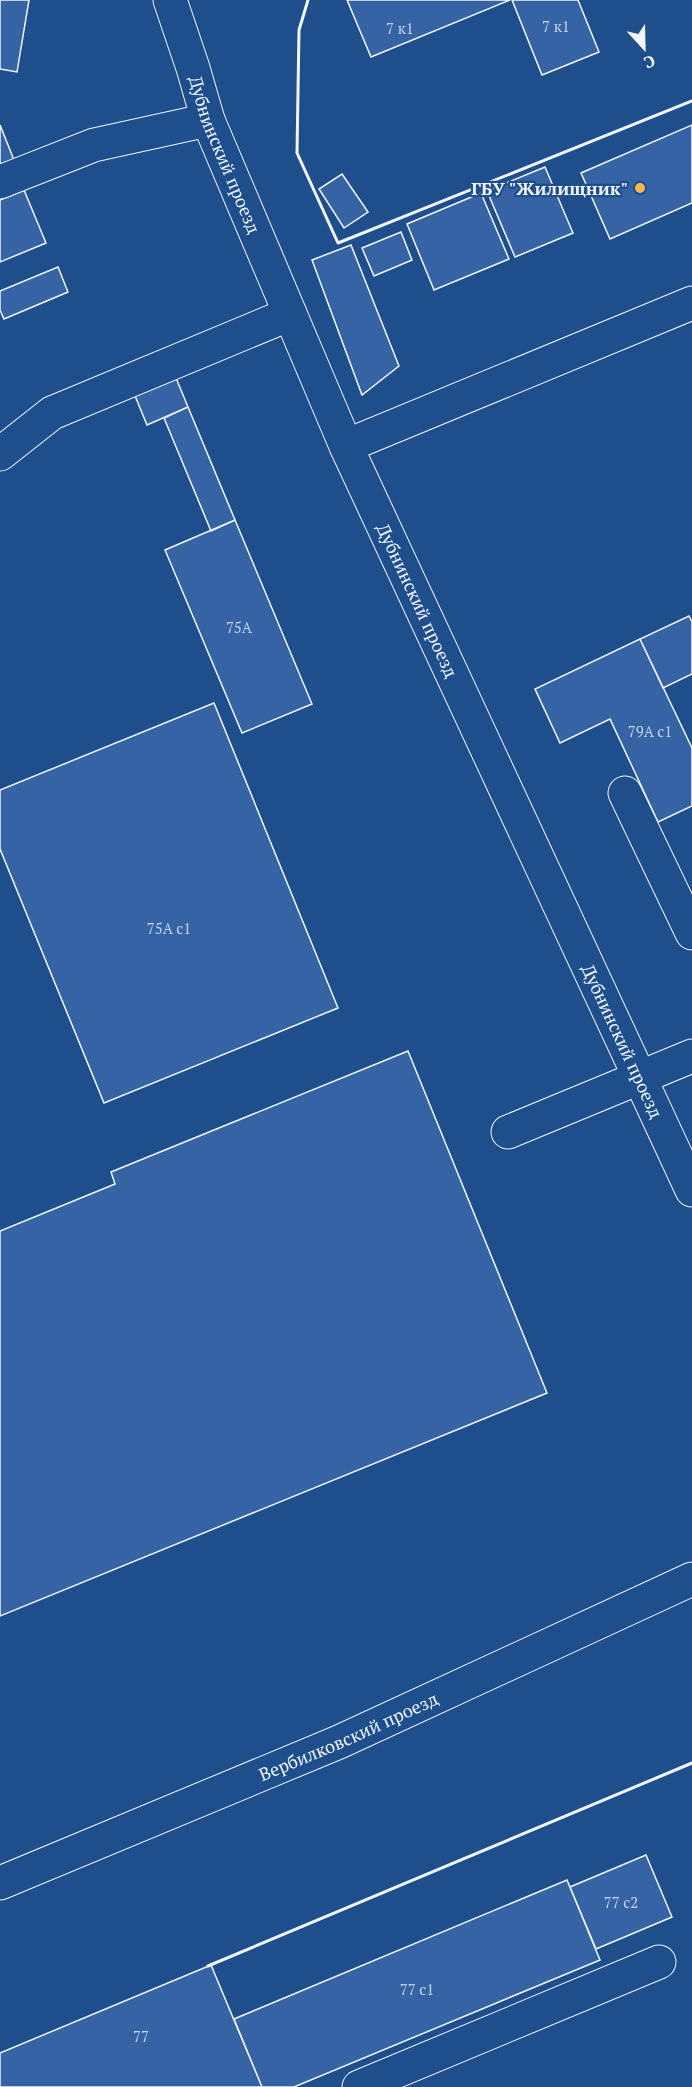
<svg xmlns="http://www.w3.org/2000/svg" width="692" height="2087" font-family="'PT Serif',serif">
<style>
.building{fill:#3563a3;stroke:#f2f6ff;stroke-width:1.5}
.lines{fill:none;stroke-linecap:round;stroke-linejoin:round}
.minor-casing{stroke:#f2f6ff;stroke-width:35}
.minor{stroke:#1f4e8c;stroke-width:33}
.wall{stroke:#f2f6ff;stroke-width:3}
.poi-dot{fill:#ffb74d;stroke:#1f4e8c;stroke-width:2}
.labels{text-anchor:middle;dominant-baseline:central;stroke-width:4.5;stroke-linejoin:round;paint-order:stroke}
.number-label{font-size:15px;fill:#c3d1e8}
.street-label{font-size:18px;fill:#f2f6ff;stroke:#1f4e8c}
.poi-label{font-size:18px;font-weight:bold;fill:#f2f6ff;stroke:#1f4e8c;text-anchor:end}
</style>
<rect width="100%" height="100%" fill="#1f4e8c"/>
<!-- building -->
<path class="building" d="M0 0H29L17 72 0 69Z
M347 0H510L371 57Z
M512 0H578L599 52 542 75Z
M0 125 16 165 0 172Z
M692 125V203L610 239 581 173Z
M545 167 573 233 515 257 487 191Z
M342 174 368 212 344 228 319 189Z
M24 190 46 243 0 262V200Z
M481 193 509 259 434 290 407 224Z
M401 232 412 260 374 276 362 248Z
M351 245 399 366 362 395 312 260Z
M58 267 68 292 4 319 0 310V291Z
M174 373 188 407 147 425 133 391Z
M188 407 235 520 211 531 164 418Z
M235 520 312 704 242 733 165 550Z
M689 616 692 622V674L663 688 640 639Z
M640 639 692 748V806L658 822 610 719 560 743 535 689Z
M214 703 338 1008 104 1103 0 849V790Z
M408 1051 547 1393 0 1616V1231L115 1184 111 1172Z
M646 1855 672 1917 596 1949 570 1887Z
M567 1880 600 1960 294 2087H262L234 2019Z
M211 1965 262 2087H0V2053Z"/>
<g class="lines">
<!-- minor casing -->
<g class="minor-casing">
<g id="minor">
<path id="s1" d="M170 0 193 68 208 120 346 446 692 1190"/>
<path d="M0 182 94 145 208 120"/>
<path d="M346 446 692 303"/>
<path d="M0 454 52 413 290 314"/>
<path d="M625 793 692 933"/>
<path d="M508 1132 692 1056"/>
<path id="s2" d="M0 1883 339 1742 692 1579"/>
<path d="M359 2087 659 1962"/>
</g>
</g>
<!-- minor -->
<use href="#minor" class="minor"/>
<!-- wall -->
<path class="wall" d="M308 0 299 30 297 153 338 243 692 101
M208 1966 692 1763"/>
</g>
<!-- markers -->
<circle class="poi-dot" cx="640" cy="188" r="6"/>
<g class="labels">
<!-- number labels -->
<g class="number-label">
<text x="556" y="26">7 к1</text>
<text x="400" y="28">7 к1</text>
<text x="239" y="627">75А</text>
<text x="650" y="731">79А с1</text>
<text x="169" y="928">75A c1</text>
<text x="621" y="1902">77 с2</text>
<text x="417" y="1989">77 с1</text>
<text x="141" y="2036">77</text>
</g>
<!-- street labels -->
<g class="street-label">
<text stroke="none"><textPath href="#s1" startOffset="164">Дубнинский проезд</textPath></text>
<text stroke="none"><textPath href="#s1" startOffset="650">Дубнинский проезд</textPath></text>
<text stroke="none"><textPath href="#s1" startOffset="1136">Дубнинский проезд</textPath></text>
<text stroke="none"><textPath href="#s2" startOffset="378">Вербилковский проезд</textPath></text>
</g>
<!-- poi labels -->
<g class="poi-label">
<text x="628" y="188">ГБУ "Жилищник"</text>
</g>
</g>
<!-- north arrow -->
<g transform="translate(644 48) rotate(158)" stroke="#1f4e8c" stroke-width="4.5" paint-order="stroke">
<path d="M0-4.5L10 22L0 15L-10 22Z" fill="#f2f6ff"/>
<text y="-9" font-size="16" font-weight="bold" text-anchor="middle" fill="#f2f6ff">С</text>
</g>
</svg>
